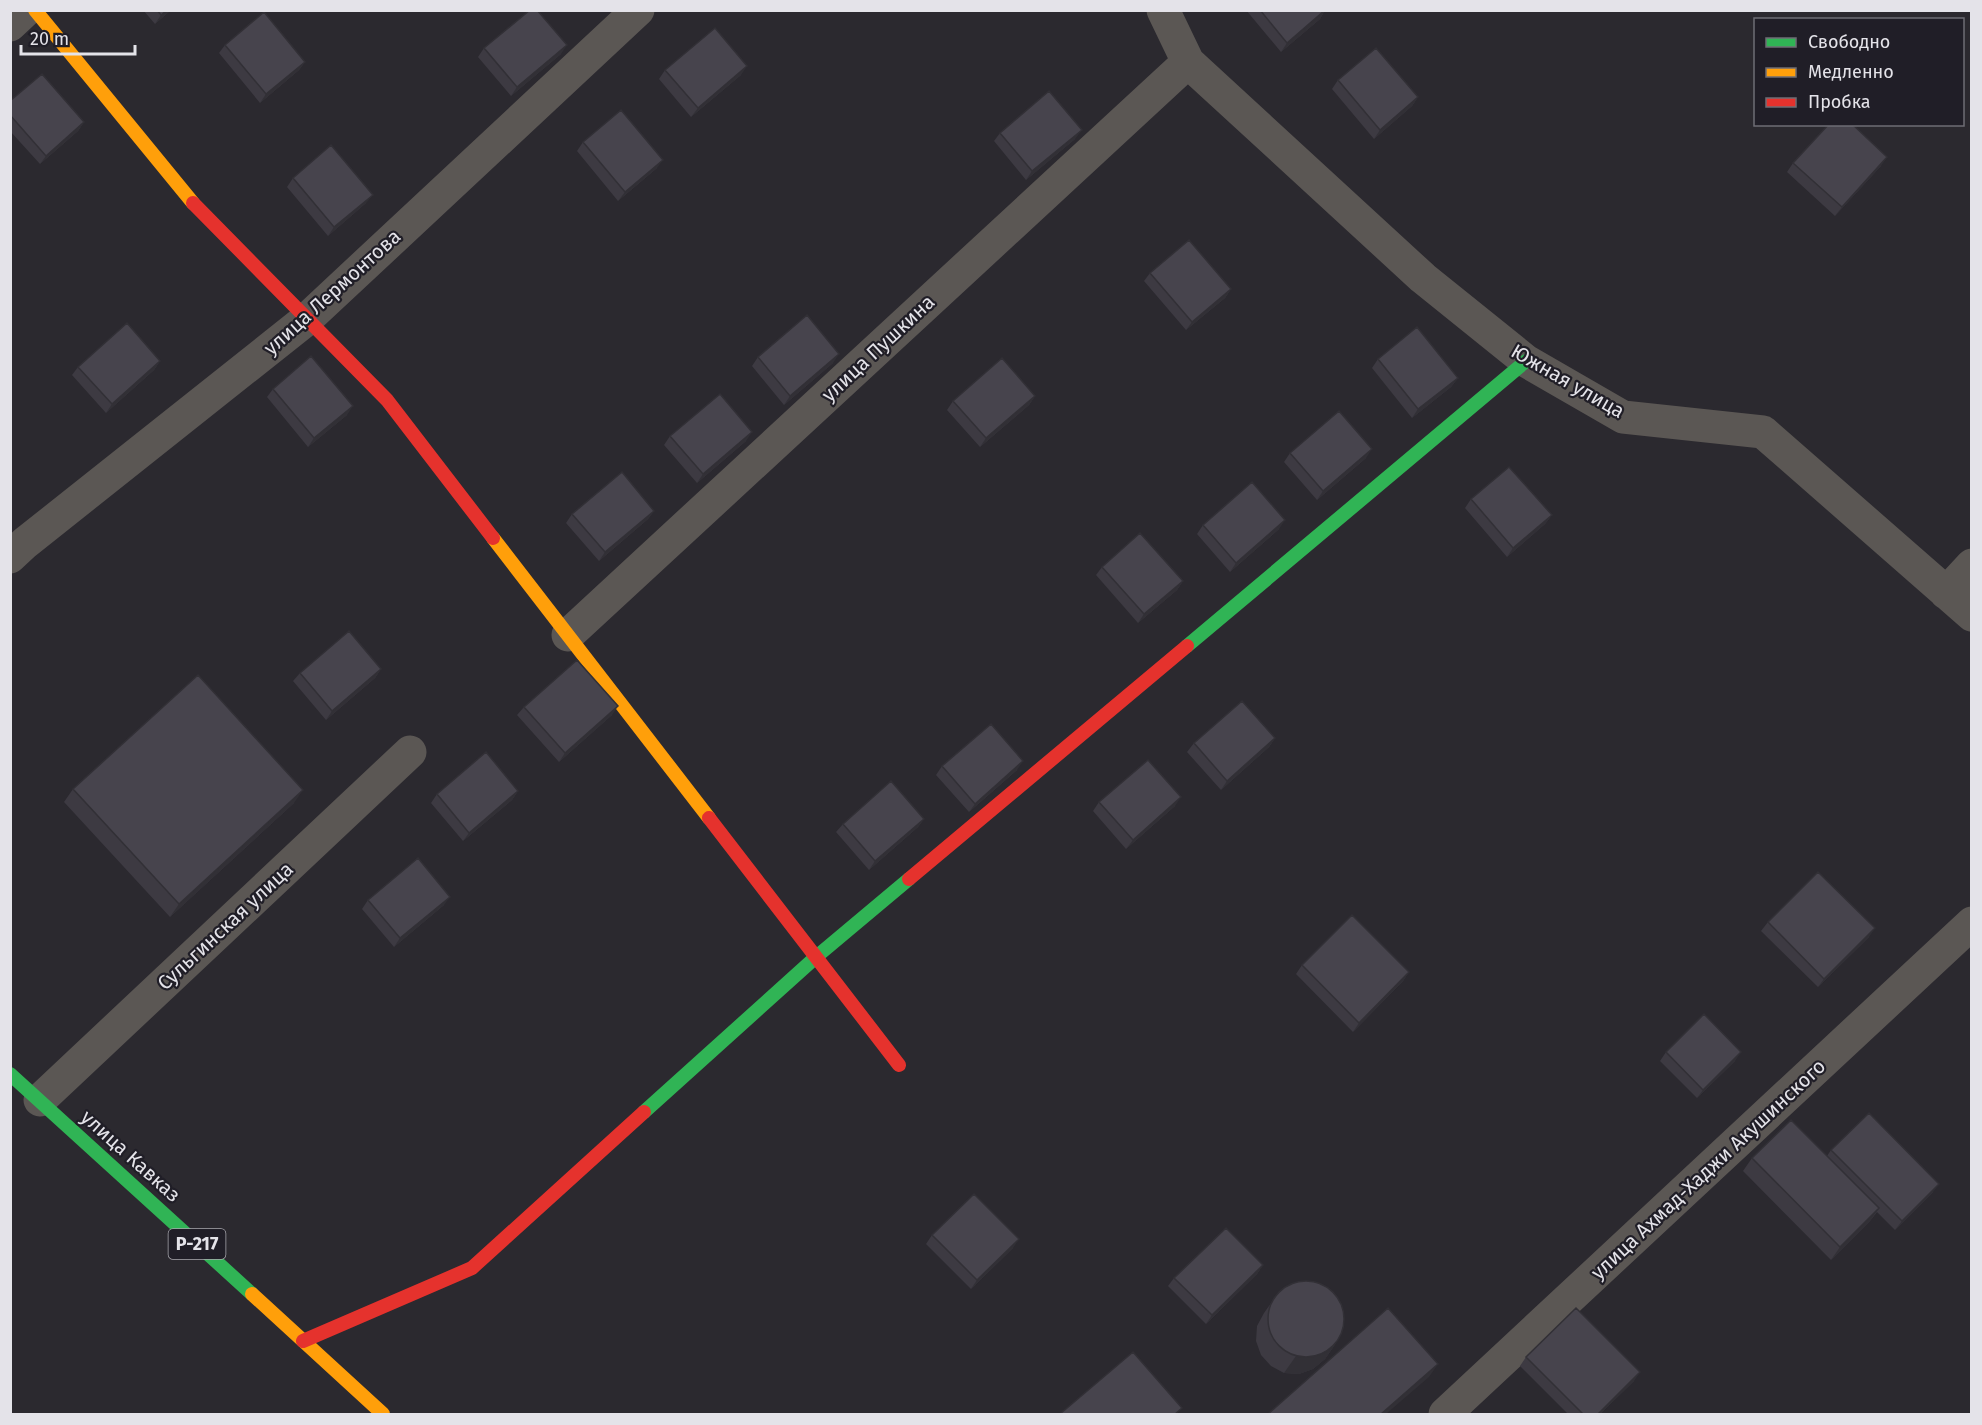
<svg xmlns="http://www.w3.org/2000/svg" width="1982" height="1425" font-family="'Fira Sans',sans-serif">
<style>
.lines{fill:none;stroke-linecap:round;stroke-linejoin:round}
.street{stroke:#5b5754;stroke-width:33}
.fast{stroke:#30b455;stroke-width:14}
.slow{stroke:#ff9f0a;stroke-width:14}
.jam{stroke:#e5322d;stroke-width:14}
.wall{fill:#3d3a42}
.shaded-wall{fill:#323036}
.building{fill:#47444d;stroke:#323036;stroke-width:1.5}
.labels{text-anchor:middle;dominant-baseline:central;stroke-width:4.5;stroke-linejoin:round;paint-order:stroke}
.shield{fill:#201e27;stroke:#a9a8af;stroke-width:1.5}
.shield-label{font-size:18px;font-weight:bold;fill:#e4e3e9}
.street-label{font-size:20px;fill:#e4e3e9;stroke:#201e27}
</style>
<rect width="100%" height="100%" fill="#2b292f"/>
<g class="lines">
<!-- street -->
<path class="street" d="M1163 10 1188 62 1423 278 1526 361 1623 417 1763 432 1972 615
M10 25 26 10
M10 557 25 543 307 319 638 10
M1946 593 1972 565
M568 635 1188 62
M40 1100 410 752
M1445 1414 1972 923"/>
<!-- fast -->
<path class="fast" d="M1187 646 1526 361
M10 1074 252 1294
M644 1112 816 957 909 879"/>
<!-- slow -->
<path class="slow" d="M35 10 193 203
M493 538 709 818
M252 1294 383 1414"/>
<!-- jam -->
<path class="jam" d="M193 203 387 400 493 538
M709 818 899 1065
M909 879 1187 646
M303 1341 472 1268 644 1112"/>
</g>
<!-- wall -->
<path class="wall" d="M143 10H171L155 24Z
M1246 10H1325L1320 19 1281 52Z
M225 45 305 62 299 70 260 103 219 53Z
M484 48 561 54 511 96 478 57Z
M665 70 741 75 691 117 659 79Z
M1338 80 1418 97 1412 106 1374 139 1332 89Z
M10 101 84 122 78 131 40 164 10 131Z
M1000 133 1075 139 1026 180 994 141Z
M583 142 657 168 618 201 577 151Z
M1793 163 1881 166 1835 216 1787 172Z
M293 178 366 203 328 236 287 187Z
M1150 273 1231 289 1225 298 1186 330 1144 281Z
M758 357 833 363 784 405 752 366Z
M1378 359 1458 378 1451 387 1412 418 1372 368Z
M160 361 154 370 106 413 72 375 78 367Z
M273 389 347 415 308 447 267 397Z
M1035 396 1029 405 980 447 947 410 953 401Z
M670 436 746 441 697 483 664 445Z
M1290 453 1366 458 1317 500 1284 462Z
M1471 499 1552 515 1545 524 1507 557 1465 508Z
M654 511 648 519 599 561 566 523 572 514Z
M1203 525 1279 529 1230 572 1197 534Z
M1102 567 1183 581 1177 590 1138 623 1096 575Z
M381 669 375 678 326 720 293 681 300 673Z
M524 707 612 715 559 762 517 715Z
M1275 738 1269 747 1221 790 1187 752 1194 743Z
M942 766 1017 770 969 812 936 775Z
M73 789 294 803 170 917 64 802Z
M518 791 512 800 463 841 431 803 437 794Z
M1099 802 1175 806 1126 849 1093 811Z
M924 819 918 827 869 870 836 832 843 824Z
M368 900 444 905 394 947 362 909Z
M1768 922 1869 937 1818 987 1761 931Z
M1302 965 1409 972 1403 981 1353 1032 1296 974Z
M1666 1052 1735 1061 1697 1098 1660 1061Z
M1831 1150 1933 1192 1895 1230 1877 1212 1870 1221 1831 1260 1743 1171 1752 1158 1827 1156Z
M932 1235 1013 1248 971 1289 926 1244Z
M1263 1265 1257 1274 1206 1324 1168 1286 1174 1278Z
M1276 1296 1336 1343 1325 1359 1313 1369 1299 1374 1284 1373 1271 1366 1261 1355 1256 1341 1257 1326 1264 1313Z
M1526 1357 1634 1381 1600 1414H1568L1520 1366Z"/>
<!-- shaded-wall -->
<path class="shaded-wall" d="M167 10H171L155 24 161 15Z
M1325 10 1320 19 1281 52 1287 43Z
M567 45 561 54 511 96 517 87Z
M305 62 299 70 260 103 266 94Z
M747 66 741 75 691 117 698 108Z
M1418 97 1412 106 1374 139 1380 130Z
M84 122 78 131 40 164 46 156Z
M1082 130 1075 139 1026 180 1032 171Z
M1887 157 1881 166 1835 216 1842 207Z
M663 160 657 168 618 201 625 192Z
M373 195 366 203 328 236 334 227Z
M1231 289 1225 298 1186 330 1192 322Z
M839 354 833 363 784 405 790 396Z
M160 361 154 370 106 413 112 404Z
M1458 378 1451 387 1412 418 1418 409Z
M1035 396 1029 405 980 447 986 438Z
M353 406 347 415 308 447 314 438Z
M752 432 746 441 697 483 703 474Z
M1372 449 1366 458 1317 500 1323 491Z
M654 511 648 519 599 561 605 552Z
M1552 515 1545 524 1507 557 1513 548Z
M1285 520 1279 529 1230 572 1236 563Z
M1183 581 1177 590 1138 623 1144 614Z
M381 669 375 678 326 720 332 711Z
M618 706 612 715 559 762 565 753Z
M1275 738 1269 747 1221 790 1227 781Z
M1023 761 1017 770 969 812 975 804Z
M303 790 294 803 170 917 179 904Z
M518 791 512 800 463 841 469 833Z
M1181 797 1175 806 1126 849 1133 840Z
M924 819 918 827 869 870 875 861Z
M450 897 444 905 394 947 400 938Z
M1875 928 1869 937 1818 987 1824 979Z
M1409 972 1403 981 1353 1032 1359 1023Z
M1741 1052 1735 1061 1697 1098 1703 1090Z
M1939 1184 1933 1192 1895 1230 1902 1221Z
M1879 1208 1870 1221 1831 1260 1840 1247Z
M1019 1239 1013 1248 971 1289 977 1280Z
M1263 1265 1257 1274 1206 1324 1212 1315Z
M1336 1343 1325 1359 1313 1369 1299 1374 1284 1373 1296 1356Z
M1438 1364 1429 1377 1386 1414H1381Z
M1640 1372 1634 1381 1600 1414H1598Z"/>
<!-- building -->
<path class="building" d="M157 10H167L161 15Z
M530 10H537L567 45 517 87 484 48Z
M1260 10H1325L1287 43Z
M264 12 305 62 266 94 225 45Z
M715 28 747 66 698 108 665 70Z
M1376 48 1418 97 1380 130 1338 80Z
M42 74 84 122 46 156 10 115V101Z
M1049 91 1082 130 1032 171 1000 133Z
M621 110 663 160 625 192 583 142Z
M1829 124H1852L1887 157 1842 207 1793 163Z
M331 145 373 195 334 227 293 178Z
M1189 240 1231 289 1192 322 1150 273Z
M807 315 839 354 790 396 758 357Z
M127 323 160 361 112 404 78 367Z
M1417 327 1458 378 1418 409 1378 359Z
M311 356 353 406 314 438 273 389Z
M1002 358 1035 396 986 438 953 401Z
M720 394 752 432 703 474 670 436Z
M1339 411 1372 449 1323 491 1290 453Z
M1509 467 1552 515 1513 548 1471 499Z
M622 472 654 511 605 552 572 514Z
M1252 482 1285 520 1236 563 1203 525Z
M1140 533 1183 581 1144 614 1102 567Z
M349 631 381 669 332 711 300 673Z
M577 660 618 706 565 753 524 707Z
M198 675 303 790 179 904 73 789Z
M1242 701 1275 738 1227 781 1194 743Z
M991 724 1023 761 975 804 942 766Z
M486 752 518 791 469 833 437 794Z
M1148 760 1181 797 1133 840 1099 802Z
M891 781 924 819 875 861 843 824Z
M418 858 450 897 400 938 368 900Z
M1818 872 1875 928 1824 979 1768 922Z
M1352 915 1409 972 1359 1023 1302 965Z
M1704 1014 1741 1052 1703 1090 1666 1052Z
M1869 1113 1939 1184 1902 1221 1831 1150Z
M1791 1120 1879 1208 1840 1247 1752 1158Z
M974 1194 1019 1239 977 1280 932 1235Z
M1226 1228 1263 1265 1212 1315 1174 1278Z
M1268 1319a38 38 0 1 1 76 0a38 38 0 1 1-76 0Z
M1388 1308 1438 1364 1381 1414H1268Z
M1576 1308 1640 1372 1598 1414H1583L1526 1357Z
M1133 1352 1182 1408 1175 1414H1060Z"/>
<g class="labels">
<!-- shield labels -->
<rect class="shield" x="168.5" y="1229" width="57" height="30" rx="4.5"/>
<g class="shield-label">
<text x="197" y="1244">Р-217</text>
</g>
<!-- street labels -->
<g class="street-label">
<text transform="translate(332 292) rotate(-42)">улица Лермонтова</text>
<text transform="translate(878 348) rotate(-43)">улица Пушкина</text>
<text transform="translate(1568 381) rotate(30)">Южная улица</text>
<text transform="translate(225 926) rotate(-43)">Сульгинская улица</text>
<text transform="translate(131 1156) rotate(42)">улица Кавказ</text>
<text transform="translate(1708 1169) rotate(-43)">улица Ахмад-Хаджи Акушинского</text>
</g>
</g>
<!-- border -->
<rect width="1982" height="1425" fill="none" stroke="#e4e3e9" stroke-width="24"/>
<!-- legend -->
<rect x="1754" y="18" width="210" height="108" fill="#201e27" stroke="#6e6d75" stroke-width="1.5"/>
<rect x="1766" y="38" width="30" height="9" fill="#30b455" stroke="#6e6d75" stroke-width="1.5"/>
<text x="1808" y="48" font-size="18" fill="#e4e3e9">Свободно</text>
<rect x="1766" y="68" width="30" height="9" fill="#ff9f0a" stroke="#6e6d75" stroke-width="1.5"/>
<text x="1808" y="78" font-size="18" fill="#e4e3e9">Медленно</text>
<rect x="1766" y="98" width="30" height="9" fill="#e5322d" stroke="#6e6d75" stroke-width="1.5"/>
<text x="1808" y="108" font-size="18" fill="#e4e3e9">Пробка</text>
<!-- scale -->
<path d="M21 45v9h114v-9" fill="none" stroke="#e4e3e9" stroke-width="3"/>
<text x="30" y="45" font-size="18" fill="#e4e3e9" stroke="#201e27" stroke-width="4.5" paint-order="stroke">20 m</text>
</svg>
